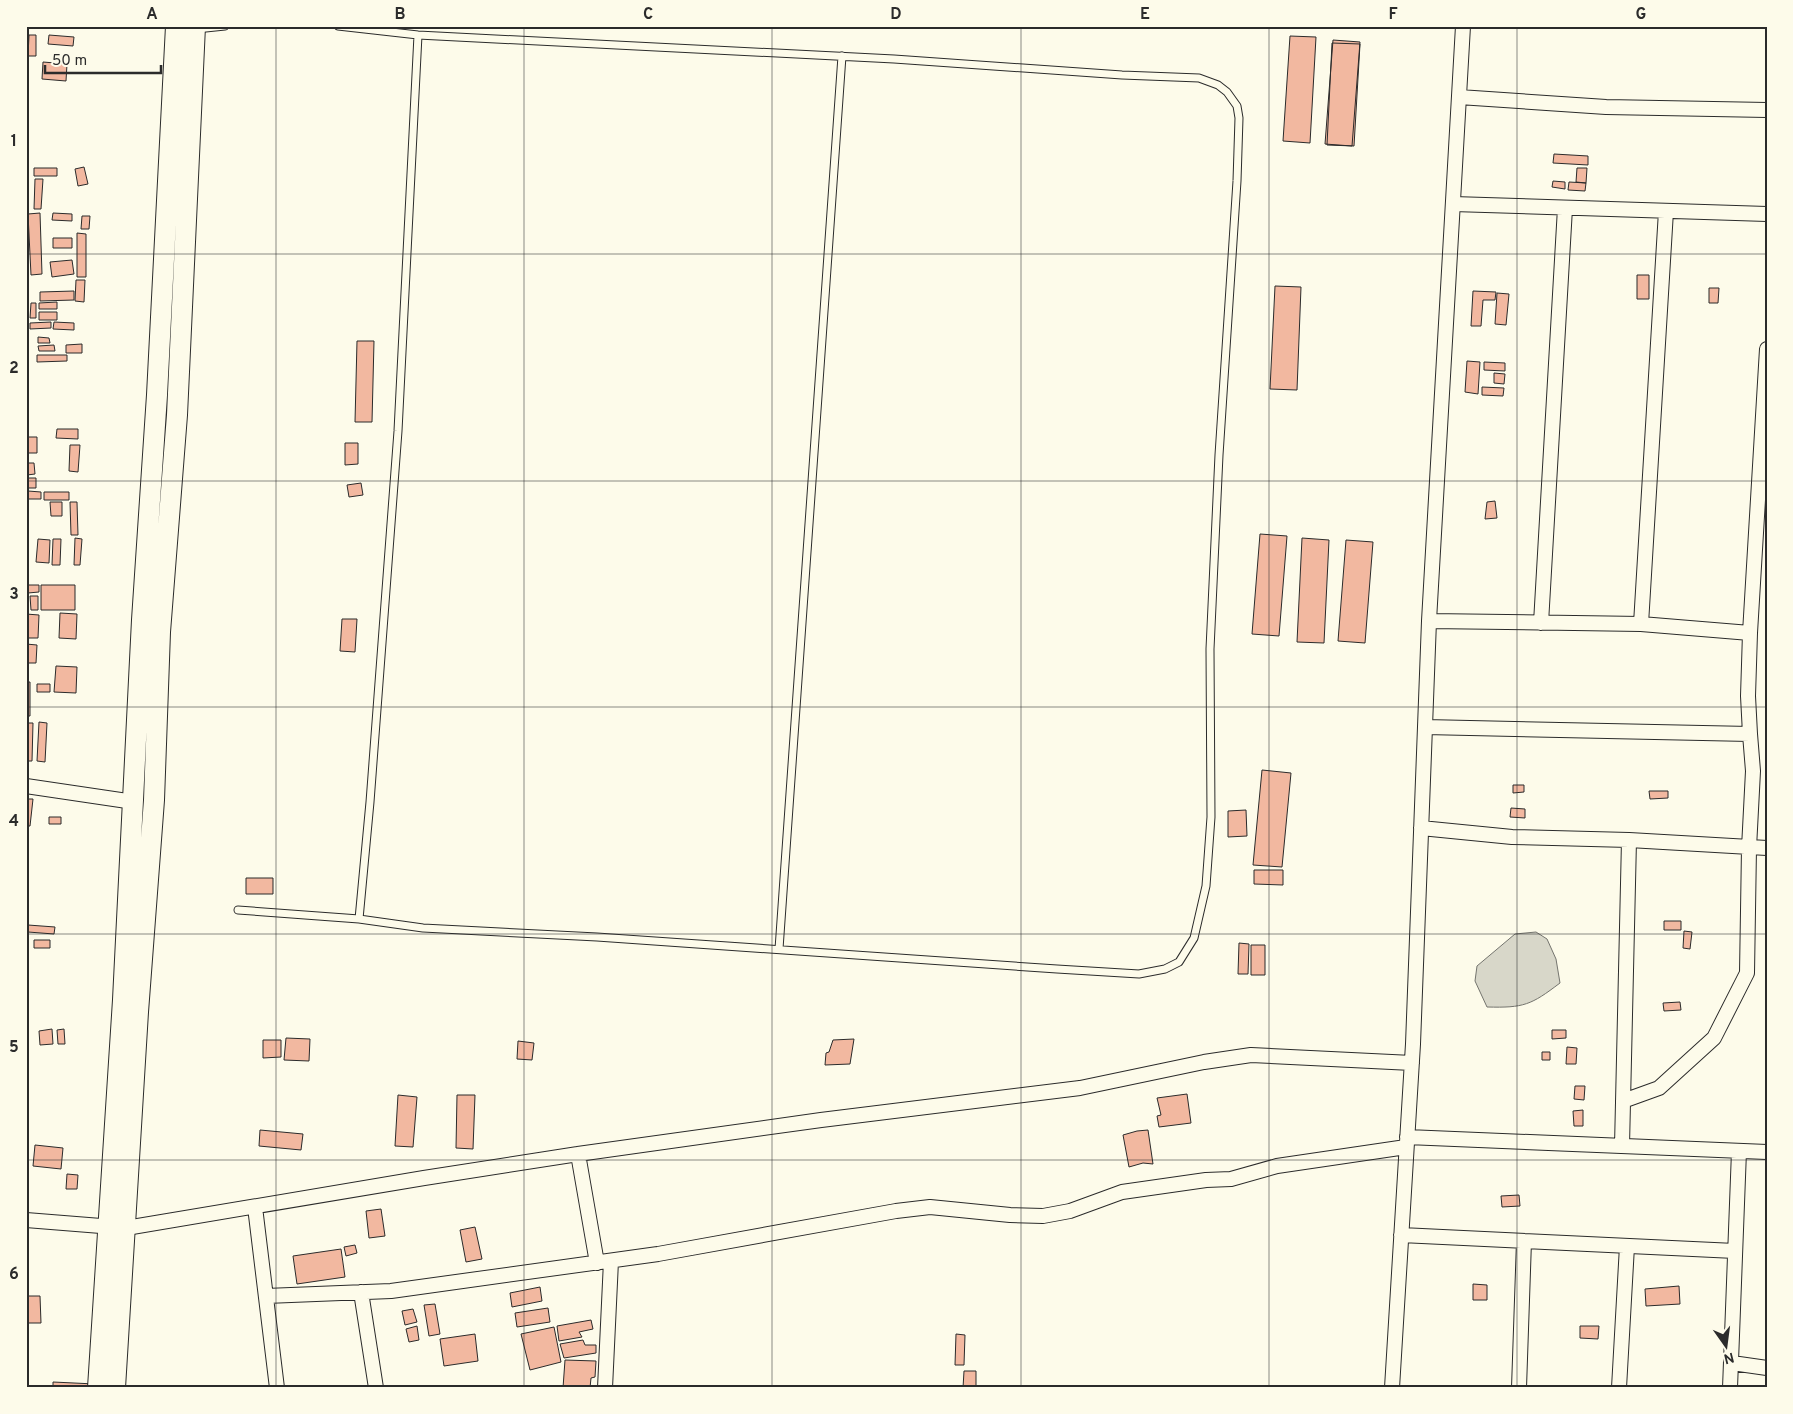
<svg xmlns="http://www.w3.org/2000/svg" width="1793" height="1414" font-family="Overpass,sans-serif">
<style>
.water{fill:#d8d7c9;stroke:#74746e}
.building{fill:#f2b8a0;stroke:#2b2b2b}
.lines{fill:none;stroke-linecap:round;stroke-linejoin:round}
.lane-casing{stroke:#2b2b2b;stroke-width:9}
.street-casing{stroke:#2b2b2b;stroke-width:16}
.secondary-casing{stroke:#2b2b2b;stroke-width:22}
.lane{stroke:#fdfbea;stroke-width:7}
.street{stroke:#fdfbea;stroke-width:14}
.secondary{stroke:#fdfbea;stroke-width:20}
.grid{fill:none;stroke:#2b2b2b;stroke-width:1;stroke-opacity:0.55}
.neatline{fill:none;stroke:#2b2b2b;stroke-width:2}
.grid-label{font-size:16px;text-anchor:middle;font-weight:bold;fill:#2b2b2b}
</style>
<rect width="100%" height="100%" fill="#fdfbea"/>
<!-- water -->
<path class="water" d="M1536 932 1547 939 1556 959 1560 983C1531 1005 1524 1008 1487 1007L1475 981 1477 966 1515 934Z"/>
<!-- building -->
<path class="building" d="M29 35H36V56H28Z
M49 35 74 37 73 46 48 44Z
M1290 36 1316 37 1310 143 1283 141Z
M1333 40 1360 42 1352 146 1325 144Z
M1332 43 1360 44 1354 146 1327 145Z
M43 62 67 64 66 81 42 79Z
M1554 154 1588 156V165L1553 163Z
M84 167 88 184 78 186 75 169Z
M34 168H57V176H34Z
M1577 168H1587L1586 183 1576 182Z
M35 179H43L41 209H34Z
M1553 181 1565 182V189L1552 187Z
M1569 182 1586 183 1585 191 1568 190Z
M40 213 42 274 31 275 28 214Z
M53 213 72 214V221L52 220Z
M82 216H90L89 229H81Z
M77 233 86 234V277H77Z
M53 238H72V248H53Z
M72 260 74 274 52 277 50 262Z
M1637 275H1649V299H1637Z
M76 280H85L84 302 75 301Z
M1275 286 1301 287 1297 390 1270 389Z
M1709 288H1719L1718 303H1709Z
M74 291V300L40 301V292Z
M1473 291 1496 292 1495 300H1483L1481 326H1471Z
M1497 293 1509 294 1506 325 1495 324Z
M57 302V309H39V303Z
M31 303H36V318H30Z
M39 312H57V320H39Z
M51 322V328L30 329V323Z
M54 322 74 323V330L53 329Z
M38 337 49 338 50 343H38Z
M357 341H374L372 422H355Z
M82 344V353H66V345Z
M54 345 55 351H39L38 346Z
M37 355H67V361L37 362Z
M1467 361 1480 362 1478 394 1465 392Z
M1484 362 1505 363V371L1484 370Z
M1494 373 1505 374 1504 384 1494 383Z
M1482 387 1504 388 1503 396 1482 395Z
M57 429H78V439L56 438Z
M27 437H37V453H28Z
M345 443H358V464L345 465Z
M70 445H80L78 472 69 471Z
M27 463H34L35 474 27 475Z
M28 478H36V488H28Z
M361 483 363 495 349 497 347 485Z
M28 491 41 492V499H27Z
M44 492H69V500H44Z
M1495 501 1497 518 1485 519 1487 502Z
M50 502H62V516H51Z
M70 502H77L78 535H71Z
M1260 534 1287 536 1279 636 1252 634Z
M75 538 82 539 80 565H74Z
M1302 538 1329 540 1324 643 1297 642Z
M38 539 50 540 49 563 36 562Z
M53 539H61L60 565H52Z
M1346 540 1373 542 1365 643 1338 641Z
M27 585H39V592L28 593Z
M41 585H75V610H41Z
M30 596H38V610H31Z
M60 613 77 614 76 639 59 638Z
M26 614 39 615 38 638H26Z
M342 619H357L355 652 340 651Z
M26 644 37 645 36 663H26Z
M56 666 77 667 76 693 54 692Z
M26 682H30V716H26Z
M37 684H50V692H37Z
M39 722 47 723 45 762 37 761Z
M26 723H33L32 761H26Z
M1262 770 1291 773 1282 867 1253 865Z
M1513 785H1524V792L1513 793Z
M1649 791H1668V798L1650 799Z
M26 799H33L30 826H26Z
M1511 808 1525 809V818L1510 817Z
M1246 810 1247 836 1228 837V811Z
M49 817H61V824H49Z
M1254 870H1283V885L1254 884Z
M246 878H273V894H246Z
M1664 921H1681V930H1664Z
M28 925 55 927 54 934 28 932Z
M1684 931 1692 932 1690 949 1683 948Z
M34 940H50V948H34Z
M1239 943 1249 944 1248 974H1238Z
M1251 945H1265V975H1251Z
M1680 1002 1681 1010 1664 1011 1663 1003Z
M52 1029 53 1044 40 1045 39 1031Z
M64 1029 65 1044H58L57 1030Z
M1552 1030H1566V1038L1552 1039Z
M286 1038 310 1039 309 1061 284 1060Z
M854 1039 850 1064 825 1065 826 1053 829 1052 833 1040Z
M263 1040H281V1057L263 1058Z
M518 1041 534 1043 532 1060 517 1059Z
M1567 1047 1577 1048 1576 1064H1566Z
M1542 1052H1550V1060H1542Z
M1575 1086H1585L1584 1100 1574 1099Z
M1187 1094 1191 1123 1159 1127 1157 1116 1161 1115 1157 1098Z
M398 1095 417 1097 413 1147 395 1146Z
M457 1095H475L473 1149 456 1148Z
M1583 1110V1126H1574L1573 1111Z
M260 1130 303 1134 301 1150 259 1146Z
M1148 1130 1153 1164 1143 1163 1129 1167 1123 1135 1137 1131Z
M35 1145 63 1148 61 1169 33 1166Z
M67 1174 78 1175 77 1189H66Z
M1519 1195 1520 1206 1502 1207 1501 1196Z
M381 1209 385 1236 369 1238 366 1211Z
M475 1227 482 1259 466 1262 460 1230Z
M355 1245 357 1253 346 1256 344 1247Z
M341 1249 345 1277 297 1284 293 1256Z
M1473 1284 1487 1285V1300H1473Z
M1679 1286 1680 1304 1646 1306 1645 1289Z
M540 1287 542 1301 512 1307 510 1293Z
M26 1296H40L41 1323H26Z
M435 1304 440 1334 429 1336 424 1305Z
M548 1308 550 1322 517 1327 515 1313Z
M413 1309 417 1322 405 1325 402 1311Z
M591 1320 593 1329 579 1332 582 1337 559 1341 557 1326Z
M417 1326 419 1340 409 1342 406 1329Z
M1580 1326H1599L1598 1339 1580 1338Z
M554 1327 561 1362 530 1370 521 1334Z
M475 1334 478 1361 444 1366 440 1339Z
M956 1334 965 1335 964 1365H955Z
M583 1340 585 1345H596V1353L564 1358 560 1344Z
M565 1360 596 1361 595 1377 591 1378 590 1388H563Z
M964 1371H976V1388H963Z
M53 1382 95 1384V1388H53Z"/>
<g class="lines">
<!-- lane casing -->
<g class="lane-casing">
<path id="lane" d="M196 29 225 26
M238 910 359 919 423 928 597 937 1057 969 1139 974 1165 969 1179 962 1194 938 1206 886 1211 817 1210 649 1219 455 1237 181 1239 118 1237 106 1227 92 1218 85 1199 78 1122 75 894 59 418 35 338 26
M359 919 370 802 398 431 418 35
M779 949 842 56"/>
</g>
<!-- street casing -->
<g class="street-casing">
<path id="street" d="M1459 97 1606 107 1767 110
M1453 204 1767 214
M1429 621 1641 624 1750 633
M1541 623 1565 208
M1641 624 1666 211
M1425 727 1750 734
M26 786 134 802
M1421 828 1512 837 1629 840 1767 848
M1623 1101 1659 1088 1714 1038 1747 973 1749 848 1753 771 1750 734 1748 696 1750 633 1767 349
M1407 1137 1767 1152
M1622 1146 1629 840
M578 1154 597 1263
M255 1207 277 1388
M26 1220 126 1228 424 1178 578 1154 821 1120 1080 1088 1204 1062 1251 1055 1412 1063
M1401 1235 1735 1251
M361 1292 376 1388
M266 1296 391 1291 658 1254 896 1211 930 1207 1010 1215 1043 1216 1070 1211 1122 1192 1206 1180 1231 1179 1277 1166 1406 1147
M1732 1363 1767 1368
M605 1388 611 1261
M1392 1388 1413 1044 1429 621 1463 26
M1519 1388 1524 1241
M1619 1388 1627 1246
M1730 1388 1739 1151"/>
</g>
<!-- secondary casing -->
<g class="secondary-casing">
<path id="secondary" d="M98 1388 123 1000 142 620 157 395 176 26
M115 1388 138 1012 154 800 160 632 177 415 195 26"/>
</g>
<!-- lane -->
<use href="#lane" class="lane"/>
<!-- street -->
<use href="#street" class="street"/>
<!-- secondary -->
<use href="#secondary" class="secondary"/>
</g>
<!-- grid -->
<path class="grid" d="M276 26V1388M524 26V1388M772 26V1388M1021 26V1388M1269 26V1388M1517 26V1388M26 254H1767M26 481H1767M26 707H1767M26 934H1767M26 1160H1767"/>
<!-- border -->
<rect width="1793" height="1414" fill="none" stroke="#fdfbea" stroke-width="55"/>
<!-- north arrow -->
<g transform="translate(1726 1346) rotate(166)" stroke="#fdfbea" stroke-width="4" paint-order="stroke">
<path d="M0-4L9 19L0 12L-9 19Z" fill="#2b2b2b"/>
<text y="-8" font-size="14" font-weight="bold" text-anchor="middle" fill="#2b2b2b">N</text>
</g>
<!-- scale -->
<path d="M45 65v8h116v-8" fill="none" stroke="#2b2b2b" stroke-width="2.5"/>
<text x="52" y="65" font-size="15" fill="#2b2b2b" stroke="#fdfbea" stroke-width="4" paint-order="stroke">50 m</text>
<rect x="28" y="28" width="1738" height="1358" class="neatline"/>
<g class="grid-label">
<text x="152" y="19">A</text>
<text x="400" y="19">B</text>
<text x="648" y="19">C</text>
<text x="896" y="19">D</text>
<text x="1145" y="19">E</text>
<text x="1393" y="19">F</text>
<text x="1641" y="19">G</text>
<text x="14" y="146">1</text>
<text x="14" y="373">2</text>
<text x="14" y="599">3</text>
<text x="14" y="826">4</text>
<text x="14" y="1052">5</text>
<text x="14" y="1279">6</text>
</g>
</svg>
